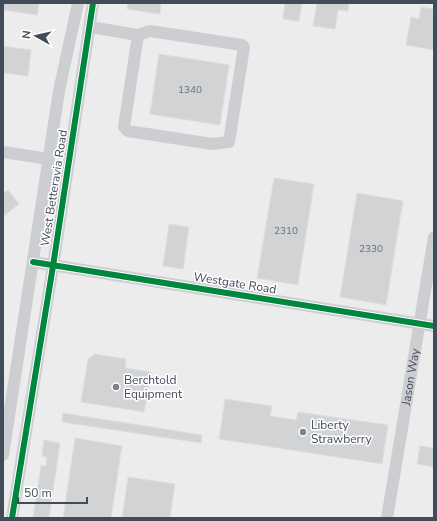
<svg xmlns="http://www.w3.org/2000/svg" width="437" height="521" font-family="'Nunito Sans',sans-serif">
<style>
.building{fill:#d2d3d5;stroke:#dededf}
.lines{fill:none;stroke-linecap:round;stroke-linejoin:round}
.minor{stroke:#cdced2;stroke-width:12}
.cycleway-casing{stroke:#fff;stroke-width:8}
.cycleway{stroke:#00873e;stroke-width:6}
.poi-dot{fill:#7e838d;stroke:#fff;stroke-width:1.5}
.labels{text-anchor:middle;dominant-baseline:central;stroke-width:3;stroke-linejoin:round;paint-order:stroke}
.number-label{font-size:10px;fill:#686f7b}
.street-label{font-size:12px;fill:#424b5a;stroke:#fff}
.poi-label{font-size:12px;fill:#424b5a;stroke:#fff;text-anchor:start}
</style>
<rect width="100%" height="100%" fill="#edecec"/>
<!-- building -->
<path class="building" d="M3 3H39L37 15 3 10Z
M128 3H161L160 14 127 9Z
M285 3H302L299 21 283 19Z
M317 3H349L348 11 338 10 335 29 313 26Z
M421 7 434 9V50L406 45 411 17 419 19Z
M3 46 31 50 28 76 3 73Z
M159 54 229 65 220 125 150 114Z
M274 178 314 184 298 285 257 278Z
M8 190 19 204 5 215 3 212V193Z
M357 193 403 201 386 305 340 297Z
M169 224 189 227 183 269 163 266Z
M95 354 126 359 125 368 151 372 144 412 81 402 88 359Z
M225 399 272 406 270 416 296 420 298 412 388 425 382 464 219 439Z
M63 413 202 435 201 443 62 422Z
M75 438 122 446 111 518H63Z
M44 440 60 443 49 518H33L41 465 46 466 47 457 42 456Z
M420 446 434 448V467L417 464Z
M128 477 175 484 170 518H122Z"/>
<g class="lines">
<!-- minor -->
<g class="minor">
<path d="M90 27 138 35 150 31 242 45 244 47 229 142 212 144 128 131 124 127 138 35"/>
<path d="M3 152 49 159"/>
<path d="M33 262 434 326"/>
<path d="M3 455 59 91 78 3"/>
<path d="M12 518 53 266 93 3"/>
<path id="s1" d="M387 518 434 237"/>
</g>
<!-- cycleway casing -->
<g class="cycleway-casing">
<path id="cycleway" d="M33 262 434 326
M12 518 53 266 93 3"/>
</g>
<!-- cycleway -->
<use href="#cycleway" class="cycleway"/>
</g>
<!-- markers -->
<g class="poi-dot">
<circle cx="116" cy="387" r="4"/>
<circle cx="303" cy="432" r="4"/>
</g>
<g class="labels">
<!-- number labels -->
<g class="number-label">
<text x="190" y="90">1340</text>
<text x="286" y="231">2310</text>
<text x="371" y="249">2330</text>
</g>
<!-- street labels -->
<g class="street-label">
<text transform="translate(54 188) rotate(-81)">West Betteravia Road</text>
<text transform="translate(235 283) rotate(9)">Westgate Road</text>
<text stroke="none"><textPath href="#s1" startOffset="143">Jason Way</textPath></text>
</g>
<!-- poi labels -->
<g class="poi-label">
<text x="124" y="380">Berchtold<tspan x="124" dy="14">Equipment</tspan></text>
<text x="311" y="425">Liberty<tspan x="311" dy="14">Strawberry</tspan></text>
</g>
</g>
<!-- border -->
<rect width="437" height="521" fill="none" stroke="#424b5a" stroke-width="8"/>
<!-- north arrow -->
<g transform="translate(36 36) rotate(278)" stroke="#ffffff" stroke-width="3" paint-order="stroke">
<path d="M0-3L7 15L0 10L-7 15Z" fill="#424b5a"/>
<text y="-6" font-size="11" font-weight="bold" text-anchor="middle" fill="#424b5a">N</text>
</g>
<!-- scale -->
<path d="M18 497v6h69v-6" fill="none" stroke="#424b5a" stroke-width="2"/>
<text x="24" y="497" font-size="12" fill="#424b5a" stroke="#ffffff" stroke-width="3" paint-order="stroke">50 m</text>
</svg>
